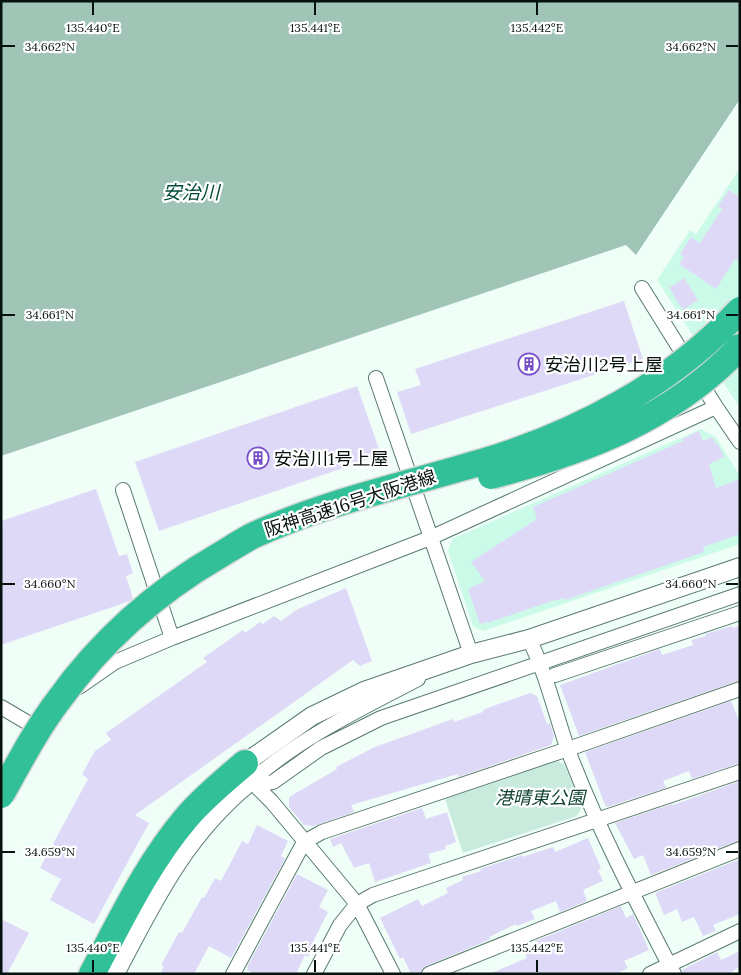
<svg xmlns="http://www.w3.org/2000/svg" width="741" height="975" font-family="Lora,'Noto Sans JP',serif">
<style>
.built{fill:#ccfae8}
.green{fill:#c9ebdd}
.water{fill:#a0c4b6}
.building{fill:#dfd9f8}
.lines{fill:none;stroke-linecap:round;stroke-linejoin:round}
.minor-casing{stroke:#597a6d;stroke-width:16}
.tertiary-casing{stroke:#597a6d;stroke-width:20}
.motorway-casing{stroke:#d7d9d8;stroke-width:29}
.minor{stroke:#fff;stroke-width:14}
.tertiary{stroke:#fff;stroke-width:18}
.motorway{stroke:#32c098;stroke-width:26}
.motorway-bridge-casing{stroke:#d7d9d8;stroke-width:29;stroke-linecap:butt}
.motorway-bridge{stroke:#32c098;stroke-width:26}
.ticks{fill:none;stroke:#06120e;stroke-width:2}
.labels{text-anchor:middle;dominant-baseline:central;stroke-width:4.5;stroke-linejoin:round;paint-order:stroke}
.poi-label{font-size:18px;fill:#06120e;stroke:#fff;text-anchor:start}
.street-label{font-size:18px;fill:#06120e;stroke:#fff}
.park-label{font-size:18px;font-style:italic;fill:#114334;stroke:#fff}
.water-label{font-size:19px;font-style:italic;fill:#004a37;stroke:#fff}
.ticks-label{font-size:12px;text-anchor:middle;fill:#06120e;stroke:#fff;stroke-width:4.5;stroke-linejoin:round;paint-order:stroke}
</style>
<rect width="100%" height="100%" fill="#f0fef8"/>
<!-- built -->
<path class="built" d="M740 168V408L657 280 690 230 696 234Z
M701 429 716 437 740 476V544L483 631 473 626 448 551 452 539Z"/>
<!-- green -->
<path class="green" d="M557 761 564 764 582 807 577 816 463 853 445 799Z"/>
<!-- water -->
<path class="water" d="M1 1H740V99L636 255 626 245 1 456Z"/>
<!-- building -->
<path class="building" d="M729 190 740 197V262L735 259 716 289 679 264 684 257 680 254 691 237 700 243 722 209 718 206Z
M684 278 698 300 683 310 669 288Z
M624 301 643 359 411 434 397 392 421 385 415 369Z
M357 386 381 455 159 531 135 462Z
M699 431 703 441 712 437 716 444H718L724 457 709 464 716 488 740 479V534L703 547 704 552 565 600 564 598 552 601 487 623 486 622 480 624 468 589 485 581 471 562 537 519 533 507 683 441 682 439Z
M96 489 119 556 127 554 133 573 126 576 133 598 130 601 1 645V521Z
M346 588 372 661 360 666 353 660 135 815 149 823 94 924 50 900 61 879 40 868 88 779 82 774 95 751 111 740 106 733 207 662 203 658 243 630 245 633 260 622 263 624 274 616 281 621 296 610Z
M732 626 733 628 740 626V680L579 736 560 685 660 649 662 655 693 645 691 640 706 636 705 634Z
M530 693 537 696 547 724 550 723 554 736 551 745 458 777V774L351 805 354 812 314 826 304 825 289 807V797L337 769 336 767 375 747 453 719 454 722 483 712V710L493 706Z
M731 701 740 723V763L692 779 689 771 663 781 666 788 607 807 605 805 585 752Z
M740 781V840L651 875 643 855 634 859 615 823 672 804 673 805Z
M422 808 426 819 447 812 456 842 445 846 446 849 428 854 431 863 375 882 369 863 354 868 341 843 333 847 330 839Z
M257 825 288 841 281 856 285 859 231 958 209 946 194 974H160L164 966 161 965 179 932 182 933 202 897 204 898 215 878 221 881 242 841 248 844Z
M588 838 601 868 598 870 603 881 583 890 587 901 560 912 556 901 531 911 535 919 517 926 516 924 489 937 490 939 477 945 426 966 422 969 420 974H411L403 957 400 959 380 918 418 899 422 906 448 893 446 888 463 880 462 877 481 871 480 869 522 855V857L553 847 555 852Z
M740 859V914L713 925 716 931 703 936 694 917 682 922 677 909 664 915 655 893Z
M297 874 328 890 319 907 328 912 312 944 315 945 308 957 305 955 296 974H255L247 970 248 968 247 967Z
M621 906 626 918 633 914 649 950 624 961 628 968 616 974H489L527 958 523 950 536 945 535 941 538 940Z
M1 919 29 933 7 974H1Z
M740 951V967L728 974H683L682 970 717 952 721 960Z"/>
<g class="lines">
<!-- minor casing -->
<g class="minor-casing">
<path id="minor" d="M642 288 716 407 740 442
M376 378 471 654
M123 490 172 638
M529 639C547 675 555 713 568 750 597 827 636 901 674 974
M555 675 740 613
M79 687 115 662 172 638 430 538 716 407
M1 707 40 730
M251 781 268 783 273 782 321 748 381 718 740 594
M251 781 272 802 357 904 393 974
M251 781C300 738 360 709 418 679
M233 974 304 842 322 832 568 749 740 689
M314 974 340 925 357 904 373 895 740 772
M429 974 740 849
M650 974 740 931"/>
</g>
<!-- tertiary casing -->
<g class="tertiary-casing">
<path id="tertiary" d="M245 763 312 716 364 691 471 654 529 639 740 567
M115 974C153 901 185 834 251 781"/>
</g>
<!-- motorway casing -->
<g class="motorway-casing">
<path id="motorway" d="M92 974C121 920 147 864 187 817 204 797 225 780 245 763"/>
</g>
<!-- minor -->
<use href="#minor" class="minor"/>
<!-- tertiary -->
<use href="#tertiary" class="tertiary"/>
<!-- motorway -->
<use href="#motorway" class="motorway"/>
<!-- motorway-bridge casing -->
<g class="motorway-bridge-casing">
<path id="motorway-bridge" d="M491 476C586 451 670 420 740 347
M1 795C19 763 36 730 58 701 101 641 156 592 220 555 230 549 241 542 252 536 325 502 405 485 482 462 579 433 671 384 740 310"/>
</g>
<!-- motorway-bridge -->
<use href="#motorway-bridge" class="motorway-bridge"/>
</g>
<!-- ticks -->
<path class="ticks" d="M93 2V15M315 2V15M537 2V15M2 46H15M726 46H738M2 315H15M726 315H738M2 584H15M726 584H738M2 852H15M726 852H738M93 960V972M315 960V972M537 960V972"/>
<!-- icons -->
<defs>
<g id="building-ring" transform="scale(1.125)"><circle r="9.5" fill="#fff" stroke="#764fc8" stroke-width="1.5"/><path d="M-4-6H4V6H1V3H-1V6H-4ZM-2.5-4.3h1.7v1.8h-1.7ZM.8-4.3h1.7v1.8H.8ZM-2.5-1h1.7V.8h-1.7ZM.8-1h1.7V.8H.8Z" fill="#764fc8"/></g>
</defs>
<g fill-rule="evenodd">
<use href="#building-ring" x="529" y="364"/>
<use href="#building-ring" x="258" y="458"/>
</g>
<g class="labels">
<!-- poi labels -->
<g class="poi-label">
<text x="545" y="364">安治川2号上屋</text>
<text x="274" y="458">安治川1号上屋</text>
</g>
<!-- street labels -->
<g class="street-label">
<text transform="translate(350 503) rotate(-18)">阪神高速16号大阪港線</text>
</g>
<!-- park labels -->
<g class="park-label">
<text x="540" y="797">港晴東公園</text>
</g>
<!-- water labels -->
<g class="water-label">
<text x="191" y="192">安治川</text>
</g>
</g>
<g class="ticks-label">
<text x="93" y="32">135.440°E</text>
<text x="315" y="32">135.441°E</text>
<text x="537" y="32">135.442°E</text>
<text x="50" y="51">34.662°N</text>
<text x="691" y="51">34.662°N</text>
<text x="50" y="319">34.661°N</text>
<text x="691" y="319">34.661°N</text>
<text x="50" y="588">34.660°N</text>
<text x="691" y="588">34.660°N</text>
<text x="50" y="856">34.659°N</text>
<text x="691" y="856">34.659°N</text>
<text x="93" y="952">135.440°E</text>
<text x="315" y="952">135.441°E</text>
<text x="537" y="952">135.442°E</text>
</g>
<!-- border -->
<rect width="741" height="975" fill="none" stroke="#06120e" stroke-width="5"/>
</svg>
